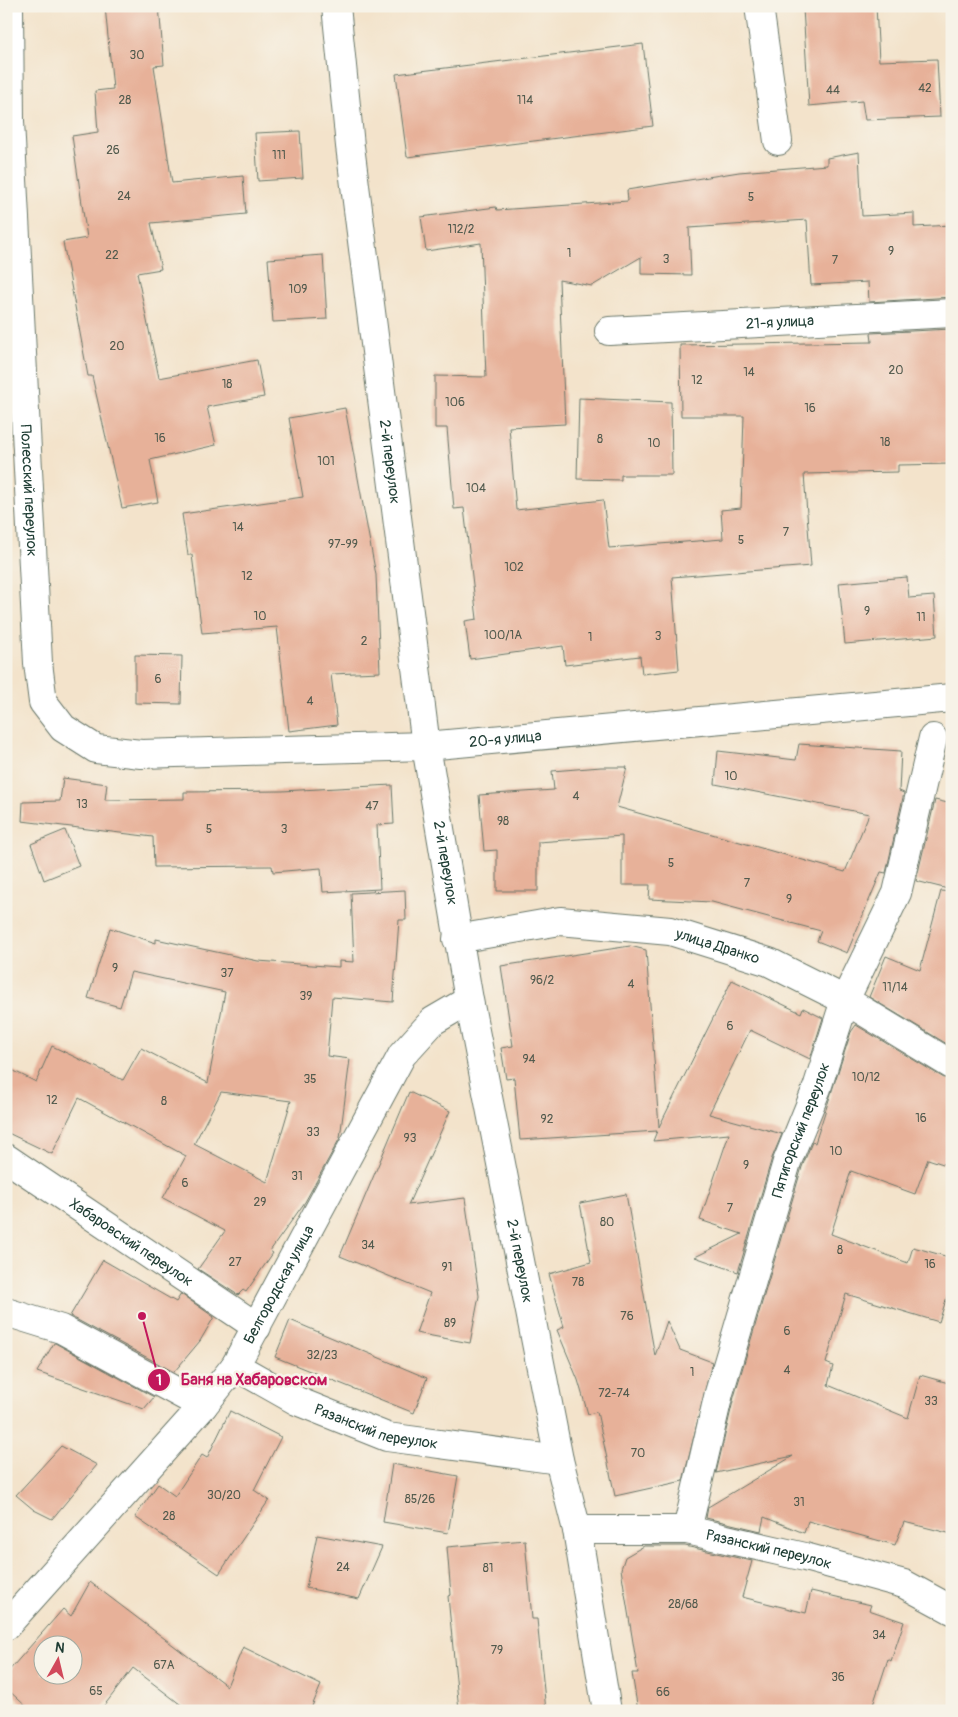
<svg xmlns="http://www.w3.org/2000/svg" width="958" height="1717" font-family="Pangolin,sans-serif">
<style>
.building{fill:#e7b199;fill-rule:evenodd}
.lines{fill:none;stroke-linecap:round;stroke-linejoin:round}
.street-casing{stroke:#697769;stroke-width:30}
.street{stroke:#fff;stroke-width:28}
.labels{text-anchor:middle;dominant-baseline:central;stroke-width:5;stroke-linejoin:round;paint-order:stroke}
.number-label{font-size:12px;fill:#515a4d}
.street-label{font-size:15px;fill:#1f3d34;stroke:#f7f3e8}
.leader{fill:none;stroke:#c2185b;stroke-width:2}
.callout-dot{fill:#c2185b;stroke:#f7f3e8;stroke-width:2}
.mark-label{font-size:15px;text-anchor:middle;font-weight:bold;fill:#fff}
.callout-label{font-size:16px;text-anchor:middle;font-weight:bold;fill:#c2185b;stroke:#f7f3e8;stroke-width:5;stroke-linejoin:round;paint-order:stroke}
</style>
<rect width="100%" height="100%" fill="#f7f3e8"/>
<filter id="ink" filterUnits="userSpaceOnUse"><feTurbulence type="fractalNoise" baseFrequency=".02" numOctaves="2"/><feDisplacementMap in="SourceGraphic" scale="10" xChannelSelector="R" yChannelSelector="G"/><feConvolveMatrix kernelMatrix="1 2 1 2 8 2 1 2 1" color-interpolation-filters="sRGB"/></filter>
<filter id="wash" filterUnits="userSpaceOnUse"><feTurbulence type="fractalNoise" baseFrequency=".0096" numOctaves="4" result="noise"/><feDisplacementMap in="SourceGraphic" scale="20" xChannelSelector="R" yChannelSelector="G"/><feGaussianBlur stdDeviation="1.12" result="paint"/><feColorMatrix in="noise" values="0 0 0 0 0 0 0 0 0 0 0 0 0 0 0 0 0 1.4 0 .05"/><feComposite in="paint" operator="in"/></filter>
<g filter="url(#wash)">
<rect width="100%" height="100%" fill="#f3e3cb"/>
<g id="blocks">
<!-- building -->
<path class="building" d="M105 6H159L164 65 154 66 172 183 243 176 246 214 151 223 161 269 137 273 159 378 257 360 264 397 207 407 216 445 150 460 158 502 122 508 92 376H88L63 242 87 238 72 136 98 132 95 91 113 89Z
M876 6 879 61 937 59 940 117 865 120 862 101 809 106 803 8Z
M643 44 653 126 407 157 396 74Z
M300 131 303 178 258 181 255 133Z
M859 152 862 216 914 213V227L952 225V297L869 302 868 282 811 285 807 220 689 228 691 275 641 274V257L592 286 559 280 565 424 509 427 516 510 603 500 609 548 723 539 721 510 741 508 744 416H681L680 345 872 342 871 333 952 329V464L898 465V472L804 474 811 566 672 577 679 670 642 674 640 656 565 665 563 646 470 659 465 621 477 619 464 508 454 509 447 428H435V376L486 377 481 243 426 251 421 217 496 207 497 210 628 201 627 190 739 172 827 165V158Z
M323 255 327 319 273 322 268 259Z
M579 398 671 402 672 475H621V480L577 479Z
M345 408 376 575 380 672 331 674 337 725 289 731 277 627 202 633 192 555H188L182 514 303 497 289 418Z
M907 577 909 598 934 596 937 636 845 644 839 583Z
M135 655 182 656 181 704 135 703Z
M799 744 901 751 899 791 904 793 886 873 881 872 847 953 817 941 821 931 712 902 649 899 650 885H622V836L538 842V891H497V850L484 851 479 795 554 790 552 771 601 767H627L617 807 845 872 869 814 715 784 718 751 796 760Z
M63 778 107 784 105 800 184 799V792L282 791 392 785 394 824 377 825 380 889 323 892 321 868 273 872 272 866 154 867 153 837 22 821 23 802 60 801Z
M935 800 952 804V890L916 881Z
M65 830 79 866 44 880 31 844Z
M405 890 406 920H399L393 1002 332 997 327 1056 350 1059 340 1138 305 1202 270 1251 273 1253 246 1292 243 1290 238 1295 198 1269 225 1231 163 1198 186 1156 79 1098 52 1154 6 1132V1067L36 1082 52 1046 123 1080 141 1048 208 1083 225 992 131 972 120 1007 88 998 110 928 156 943V939L258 961 339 967V961L354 962 351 893ZM221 1092 291 1101 267 1182 194 1144Z
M941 891 952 892V1047L869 997 886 956 920 970Z
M630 946 646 950 659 1127 732 980 801 1013 803 1008 823 1018 810 1059 750 1030 709 1114 782 1134 772 1158 738 1272 695 1257 742 1234 700 1220 729 1134 653 1141 657 1131 520 1140 514 1078 506 1079 501 1048 513 1046 501 966Z
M856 1025 944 1078 952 1081V1167L928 1159 915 1194 851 1171 831 1234 908 1263 913 1247 952 1258V1281L939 1322 846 1294 826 1363 833 1366 828 1385 908 1418 920 1375 952 1384V1534L904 1522 895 1545 808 1521 804 1533 764 1517 761 1531 706 1518 708 1507 793 1456 716 1473 734 1397 802 1167 812 1142 815 1143 851 1032Z
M409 1092 450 1111 408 1205 465 1198 479 1296 470 1343 416 1333 430 1293 340 1256Z
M626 1194 655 1356 667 1321 680 1350 712 1362 683 1481 615 1496 597 1412 588 1414 578 1380 557 1330 564 1327 549 1274 591 1262 580 1203Z
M103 1260 176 1302 181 1294 214 1317 200 1341 174 1372 70 1316Z
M290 1320 427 1378 414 1413 275 1357Z
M54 1343H55L154 1397 144 1409 37 1372Z
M230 1411 281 1437 254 1490 269 1500 219 1574 135 1517 158 1484 175 1496 202 1455 207 1458Z
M61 1446 97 1465 52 1519 34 1510 16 1495Z
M392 1464 458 1476 448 1533 383 1522Z
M317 1535 382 1547 359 1599 306 1588Z
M525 1540 532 1619H537L546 1711H459L448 1596 451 1595 447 1547Z
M644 1546H685L752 1561 742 1597 806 1613 811 1591 871 1605 869 1610 904 1622 891 1661 888 1659 871 1711H638L632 1673H638L621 1569 625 1557Z
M90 1582 227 1686 243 1647 321 1685 310 1711H189L133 1668 100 1711H31L6 1688V1674L63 1609 71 1616ZM42 1644H72V1674H42Z"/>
</g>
</g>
<g filter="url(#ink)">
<use href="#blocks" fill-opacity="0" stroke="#697769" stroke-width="1"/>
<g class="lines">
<!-- street casing -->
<g class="street-casing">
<g id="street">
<path id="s1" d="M9 6 10 121 38 663 43 702 63 728 96 749 141 754 426 746 952 698"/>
<path id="s2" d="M336 6 350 146 426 746 469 1000 559 1460 577 1530 607 1711"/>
<path d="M759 6 778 141"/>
<path id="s3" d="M609 331 952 313"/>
<path id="s4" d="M457 939 560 921 670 931 769 962 845 1000 952 1065"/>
<path id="s5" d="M6 1158 257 1327"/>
<path d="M6 1312 61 1329 203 1406"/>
<path id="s6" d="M235 1366 297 1401 387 1437 559 1460"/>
<path id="s7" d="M577 1530H687L805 1557 904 1584 952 1610"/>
<path id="s8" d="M687 1530 719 1393 787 1162 817 1088 845 1000 897 893 933 738"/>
<path id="s9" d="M6 1626 203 1406 235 1366 402 1055 433 1021 469 1000"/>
</g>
</g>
<!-- street -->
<use href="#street" class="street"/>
</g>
</g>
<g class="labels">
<!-- number labels -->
<g class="number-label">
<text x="137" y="55">30</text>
<text x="925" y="88">42</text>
<text x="833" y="90">44</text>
<text x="125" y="100">28</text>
<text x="525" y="100">114</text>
<text x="113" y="150">26</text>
<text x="279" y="155">111</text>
<text x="124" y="196">24</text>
<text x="751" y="197">5</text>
<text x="461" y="229">112/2</text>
<text x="891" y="251">9</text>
<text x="569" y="253">1</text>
<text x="112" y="255">22</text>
<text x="666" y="259">3</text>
<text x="835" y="260">7</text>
<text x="298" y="289">109</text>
<text x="117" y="346">20</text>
<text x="896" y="370">20</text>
<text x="749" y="372">14</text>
<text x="697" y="380">12</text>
<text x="227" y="384">18</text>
<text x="455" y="402">106</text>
<text x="810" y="408">16</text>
<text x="160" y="438">16</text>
<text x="600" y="439">8</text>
<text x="885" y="442">18</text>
<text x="654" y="443">10</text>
<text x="326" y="461">101</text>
<text x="476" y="488">104</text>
<text x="238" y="527">14</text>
<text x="786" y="532">7</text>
<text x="741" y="540">5</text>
<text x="343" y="544">97-99</text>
<text x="514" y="567">102</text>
<text x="247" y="576">12</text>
<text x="867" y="611">9</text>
<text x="260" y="616">10</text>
<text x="921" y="617">11</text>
<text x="503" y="635">100/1А</text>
<text x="658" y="636">3</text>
<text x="590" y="637">1</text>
<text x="364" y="641">2</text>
<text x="158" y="679">6</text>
<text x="310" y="701">4</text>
<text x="731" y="776">10</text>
<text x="576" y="796">4</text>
<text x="82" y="804">13</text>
<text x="372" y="806">47</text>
<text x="503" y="821">98</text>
<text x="209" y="829">5</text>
<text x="284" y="829">3</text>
<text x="671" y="863">5</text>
<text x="747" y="883">7</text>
<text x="789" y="899">9</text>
<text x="115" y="968">9</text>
<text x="227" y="973">37</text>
<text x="542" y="980">96/2</text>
<text x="631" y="984">4</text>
<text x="895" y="987">11/14</text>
<text x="306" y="996">39</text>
<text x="730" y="1026">6</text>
<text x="529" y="1059">94</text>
<text x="866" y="1077">10/12</text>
<text x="310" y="1079">35</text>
<text x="52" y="1100">12</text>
<text x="164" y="1101">8</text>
<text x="921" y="1118">16</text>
<text x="547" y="1119">92</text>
<text x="313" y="1132">33</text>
<text x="410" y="1138">93</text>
<text x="836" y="1151">10</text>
<text x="746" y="1165">9</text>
<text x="297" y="1176">31</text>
<text x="185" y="1183">6</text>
<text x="260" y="1202">29</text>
<text x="730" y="1208">7</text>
<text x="607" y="1222">80</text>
<text x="368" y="1245">34</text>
<text x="840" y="1250">8</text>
<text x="235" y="1262">27</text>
<text x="930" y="1264">16</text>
<text x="447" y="1267">91</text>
<text x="578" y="1282">78</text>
<text x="627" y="1316">76</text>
<text x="450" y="1323">89</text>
<text x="787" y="1331">6</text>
<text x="322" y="1355">32/23</text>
<text x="787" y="1370">4</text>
<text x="692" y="1372">1</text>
<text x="614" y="1393">72-74</text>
<text x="931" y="1401">33</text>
<text x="638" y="1453">70</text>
<text x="224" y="1495">30/20</text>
<text x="420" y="1499">85/26</text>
<text x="799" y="1502">31</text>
<text x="169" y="1516">28</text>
<text x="343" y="1567">24</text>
<text x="488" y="1568">81</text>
<text x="683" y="1604">28/68</text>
<text x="879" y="1635">34</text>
<text x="497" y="1650">79</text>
<text x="164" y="1665">67А</text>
<text x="838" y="1677">36</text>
<text x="96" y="1691">65</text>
<text x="663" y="1692">66</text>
</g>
<!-- street labels -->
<g class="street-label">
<text stroke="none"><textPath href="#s3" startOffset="171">21-я улица</textPath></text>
<text stroke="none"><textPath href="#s2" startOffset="459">2-й переулок</textPath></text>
<text stroke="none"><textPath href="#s1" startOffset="485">Полесский переулок</textPath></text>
<text stroke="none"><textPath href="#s1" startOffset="1179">20-я улица</textPath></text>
<text stroke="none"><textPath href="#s2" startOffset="864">2-й переулок</textPath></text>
<text stroke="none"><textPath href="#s4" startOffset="265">улица Дранко</textPath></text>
<text stroke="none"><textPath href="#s8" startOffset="416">Пятигорский переулок</textPath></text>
<text stroke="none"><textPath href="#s5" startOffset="151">Хабаровский переулок</textPath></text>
<text stroke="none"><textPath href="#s2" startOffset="1269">2-й переулок</textPath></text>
<text stroke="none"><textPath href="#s9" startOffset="439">Белгородская улица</textPath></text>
<text stroke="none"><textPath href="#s6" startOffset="155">Рязанский переулок</textPath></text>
<text stroke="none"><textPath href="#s7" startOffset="194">Рязанский переулок</textPath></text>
</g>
</g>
<!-- callouts -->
<path class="leader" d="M142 1316L159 1380"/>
<g class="callout-dot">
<circle cx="142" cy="1316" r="5"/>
<circle cx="159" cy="1380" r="12"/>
</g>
<g class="mark-label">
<text x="159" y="1385">1</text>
</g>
<g class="callout-label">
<text x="254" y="1385">Баня на Хабаровском</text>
</g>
<!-- margin -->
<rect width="958" height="1717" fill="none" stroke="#f7f3e8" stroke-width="25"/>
<!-- north arrow -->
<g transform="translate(58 1660) rotate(8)"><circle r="24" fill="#f7f3e8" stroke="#a1aaa0"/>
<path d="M0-4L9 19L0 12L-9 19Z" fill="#d1495b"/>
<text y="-8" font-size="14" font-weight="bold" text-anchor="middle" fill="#1f3d34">N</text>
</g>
</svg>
